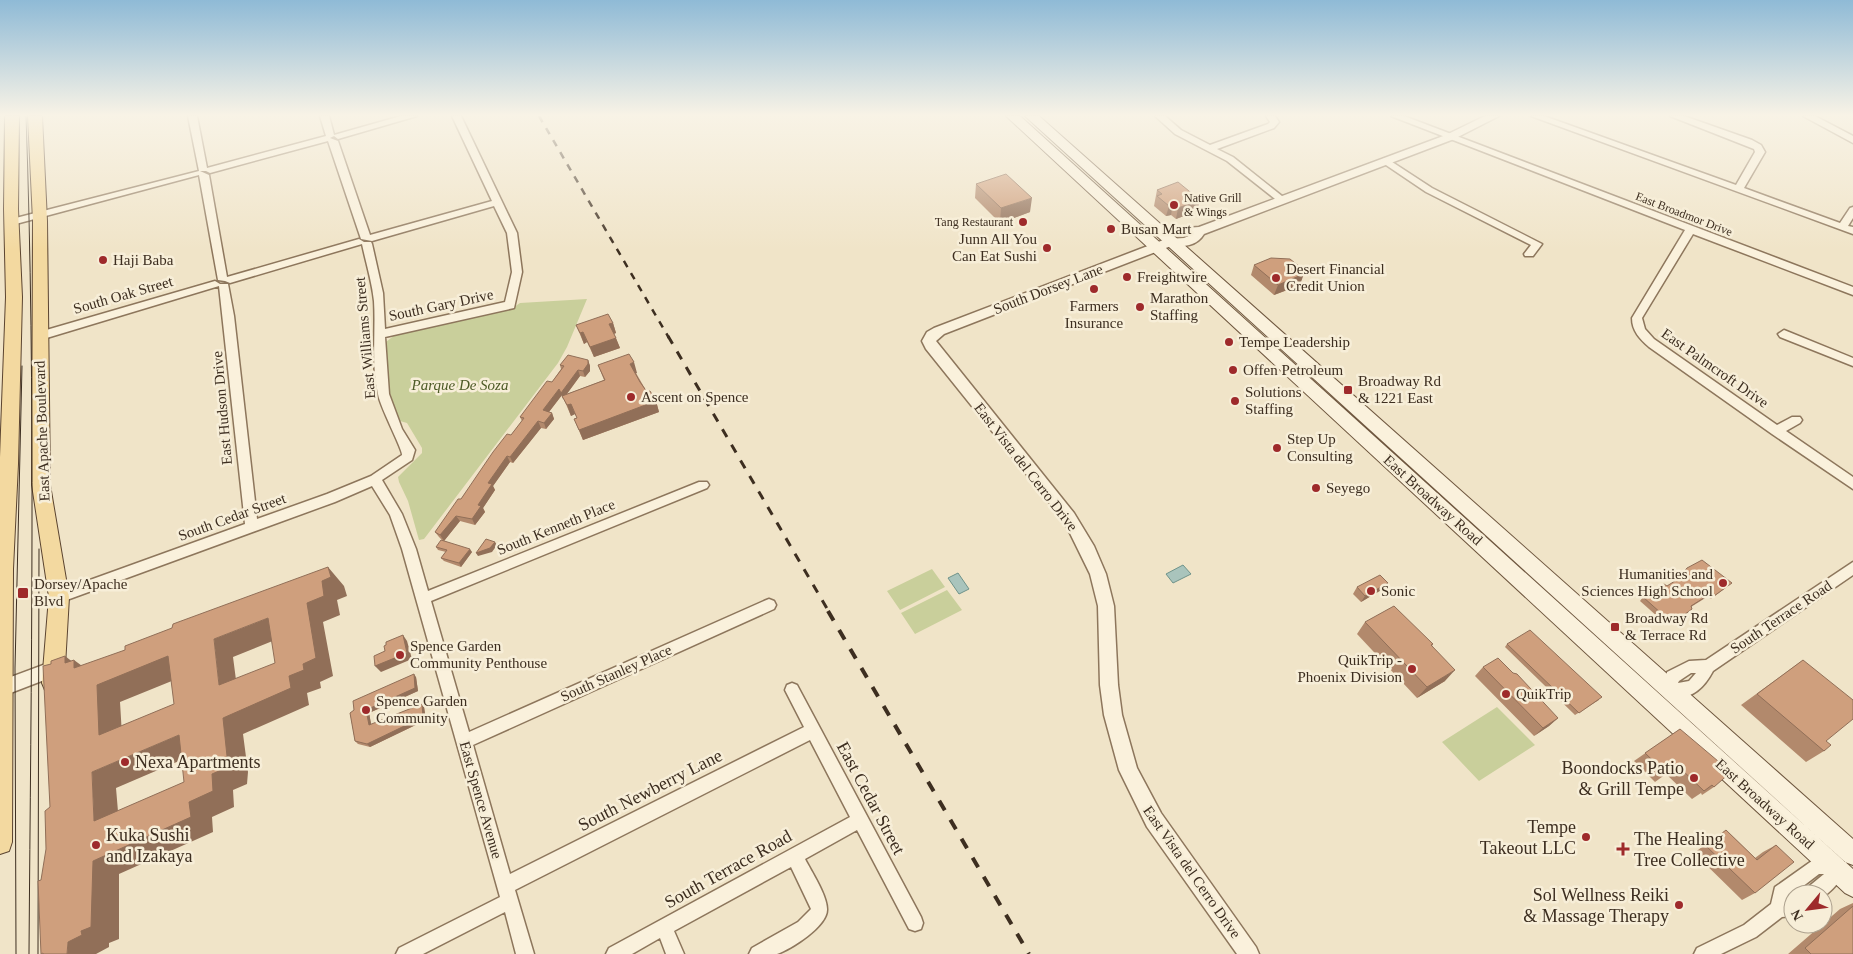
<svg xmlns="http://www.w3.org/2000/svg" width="1853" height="954" font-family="Georgia,serif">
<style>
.green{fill:#c9cf9b}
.water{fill:#a9c4bc;stroke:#6f938a}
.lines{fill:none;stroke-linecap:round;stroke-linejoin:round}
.minor-casing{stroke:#8d765c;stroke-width:3}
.tertiary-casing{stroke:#8d765c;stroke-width:3}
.secondary-casing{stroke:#6f573f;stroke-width:2}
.primary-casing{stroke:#5b4430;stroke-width:2}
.minor{fill:#faf1dc;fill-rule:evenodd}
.tertiary{fill:#faf1dc;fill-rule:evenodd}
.secondary{fill:#faf1dc;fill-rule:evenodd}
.primary{fill:#f3d9a0;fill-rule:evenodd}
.tram{stroke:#3d2e20;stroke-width:1}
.rail-far2{stroke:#3d2e20;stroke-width:2.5;stroke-dasharray:7 7;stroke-linecap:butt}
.rail-far1{stroke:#3d2e20;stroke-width:3;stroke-dasharray:9 9;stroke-linecap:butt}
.rail{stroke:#3d2e20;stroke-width:4;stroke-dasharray:11 11;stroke-linecap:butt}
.wall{fill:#b2896c}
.shaded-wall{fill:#916f58}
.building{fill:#cf9f7d;stroke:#916f58;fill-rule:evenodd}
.poi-dot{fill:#9e2a2b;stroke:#f7eed8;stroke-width:2}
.labels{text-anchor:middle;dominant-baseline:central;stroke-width:5;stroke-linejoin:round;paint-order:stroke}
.far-poi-label{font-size:12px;fill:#3d2e20;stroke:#f7eed8;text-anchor:start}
.far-street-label{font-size:12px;fill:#3d2e20;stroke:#f7eed8}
.poi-label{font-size:15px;fill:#3d2e20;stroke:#f7eed8;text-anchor:start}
.street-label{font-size:15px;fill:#3d2e20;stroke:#f7eed8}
.park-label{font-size:15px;font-style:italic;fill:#4d5a26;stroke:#f7eed8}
.near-poi-label{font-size:18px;fill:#3d2e20;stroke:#f7eed8;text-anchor:start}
.near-street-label{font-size:18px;fill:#3d2e20;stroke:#f7eed8}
</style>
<rect width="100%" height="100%" fill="#f0e4c8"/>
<!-- green -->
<path class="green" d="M587 299 567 347 558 363 424 539 419 540 408 501 399 482 398 477 422 453V448L407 423 400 421C388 398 382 368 386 342L396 334 511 309 520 303Z
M932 569 945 587 900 610 887 591Z
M947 590 962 610 915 634 901 613Z
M1497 707 1535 745 1479 781 1442 742Z"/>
<!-- water -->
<path class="water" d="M1183 565 1191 574 1173 583 1166 574Z
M958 573 969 589 959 594 948 578Z"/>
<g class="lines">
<!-- minor casing -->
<g class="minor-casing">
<path id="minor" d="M188 116H197L207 168 326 136 320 116H329L334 135 401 116H417L338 139 334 136 330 138 338 141 370 235 492 201 452 116H461L517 233 522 272 514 308 385 337 389 394 402 429 415 450 412 460 382 480 402 514 416 549 428 591 699 482H707L709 485 707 488 431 601 469 732 764 601 769 599 774 601 776 605 774 609 473 745 510 874 804 727 785 690 787 685 792 683 797 685 921 917 923 923 921 929 915 931 909 929 857 830 805 859C811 871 827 895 827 909 828 926 791 949 777 954 769 954 758 954 749 954L752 948 798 922 811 909 791 867 674 931 684 954H666L660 938 632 954H606L609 948 850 817 810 740 515 890 534 954H516L505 912 423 954H396L399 948 500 897 402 549 390 515 372 486 335 502 64 601 59 603 54 601 52 597 54 593 245 524 219 286 40 340 34 336 36 333 215 281 220 284H228L234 316 257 519 327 494 371 476 402 455C403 450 380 407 378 394 371 364 376 332 374 301 372 282 366 263 362 244L230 283 225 281 218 280 199 175 12 225 7 222 8 220 199 171ZM328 141 361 239 372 241 494 206 507 233 512 272 505 302 385 329 383 293 372 244 371 242H364L359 239 227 277 209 175 200 171H206L210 173Z
M1155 116H1165L1181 130 1210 145 1268 124 1270 122 1266 116H1275L1279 122 1274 128 1217 149 1233 157 1287 200 1282 203 1279 202 1227 161 1175 134Z
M1391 116H1404L1853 287V295L1693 234 1642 318 1645 329 1654 339 1777 425 1792 417H1800L1802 420 1800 423 1786 431 1853 477V489L1772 434 1649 347C1640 339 1632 331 1632 318L1685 230Z
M1531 116H1544L1736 185 1755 152 1754 149 1670 116H1684L1752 140 1761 145 1765 152 1744 188 1840 223 1850 208 1853 207V218L1848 226 1853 227V234Z
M1803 116H1815L1853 136V143Z
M1386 158 1432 188 1542 244 1533 256H1525L1524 254 1531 245 1426 192 1383 163V159Z
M1784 330 1853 358V366L1780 337 1778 334Z
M1853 562V575L1713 671C1703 690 1688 703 1665 695L1663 690 1667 672 1689 661 1706 660ZM1691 673H1696L1689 681 1678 683 1679 681Z
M1816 858H1833L1839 860C1846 878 1836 887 1823 897V894H1805L1807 888 1824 874H1819L1789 897 1788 900H1793V916L1782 917 1756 937 1721 954H1694L1697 948 1744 925 1771 904 1775 887Z"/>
</g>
<!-- tertiary casing -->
<g class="tertiary-casing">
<path id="tertiary" d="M1485 116H1499L1454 139 1204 234C1197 246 1184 247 1171 246L944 334 936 341 1074 513 1094 546 1106 574 1114 606 1118 685 1122 715 1137 768 1161 813 1256 947 1259 954H1237L1147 827 1119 770 1104 715 1100 685 1098 606 1090 574 1064 521 926 349 922 341 927 332 934 328 1166 239 1184 238 1191 235 1186 234 1184 231 1186 228 1199 227 1446 135Z
M54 661 60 664 63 669 60 674 0 697V681Z"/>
</g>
<!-- secondary casing -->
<g class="secondary-casing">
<path id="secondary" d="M1006 116H1020L1853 869V897L1845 893Z
M1025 116H1039L1853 839V865L1845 862Z"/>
</g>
<!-- primary casing -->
<g class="primary-casing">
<path id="primary" d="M5 116H19L18 209 22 297 18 464 13 569 12 842 9 851 0 854V457L6 297 4 209Z
M28 116H42L47 221 50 485 69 597 64 683 61 690 53 693 45 690 42 683 49 597 32 485 33 221Z"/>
</g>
<!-- minor -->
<use href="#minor" class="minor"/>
<!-- tertiary -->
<use href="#tertiary" class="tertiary"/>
<!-- secondary -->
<use href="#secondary" class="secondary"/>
<!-- primary -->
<use href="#primary" class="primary"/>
<!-- tram -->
<path class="tram" d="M26 116C36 395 31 675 29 954
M16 954 15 668 22 366
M38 954 39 549"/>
<!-- rail-far2 -->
<path class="rail-far2" d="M539 116 669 338"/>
<!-- rail-far1 -->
<path class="rail-far1" d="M668 336 829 612"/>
<!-- rail -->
<path class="rail" d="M828 611 1029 954"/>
</g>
<!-- wall -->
<path class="wall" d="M976 184 1030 212 1000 223 975 198Z
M1157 190 1200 200 1197 211 1176 219 1171 215 1166 216 1154 206Z
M1254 265 1301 282 1296 284 1295 287 1274 295 1251 275Z
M613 323 616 333 614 334 620 348 594 357 587 342 584 344 576 325Z
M588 360 590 366V371L585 377 580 376 567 394 604 380 598 365 637 373H636L647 392 656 401 659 412 583 440 574 419 577 418 575 414 571 416 562 395 549 412 552 413 554 419 546 429 541 428 513 463 510 462 493 486 495 490 483 508 485 512 475 525 460 521 444 541 472 552 461 567 444 561 441 558 446 552 438 550 436 547 442 540 439 537 435 532 522 421 520 417 552 382 561 369 560 365Z
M1687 568 1728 586 1711 599 1707 597 1691 607 1692 609 1681 618 1667 625 1640 601 1643 597 1667 586 1677 580Z
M1388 583 1383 589 1361 602 1353 594 1357 587Z
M1365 622 1433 644 1432 646 1445 681 1417 698 1357 634Z
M1507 644 1599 700 1575 715 1505 647Z
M1803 660 1826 741 1824 751 1806 762 1741 705Z
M1483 667 1558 718 1549 726 1534 736 1475 676Z
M416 677 418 691 369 713 371 725 424 707 426 720 370 747 358 744 355 741 350 713Z
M1680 729 1714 787 1702 795 1701 793 1692 799 1666 774 1655 782 1634 761Z
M1726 830 1755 858 1763 852 1776 845 1755 893 1742 900 1694 853 1714 838Z
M1853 903V954H1788L1840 909Z"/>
<!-- shaded-wall -->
<path class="shaded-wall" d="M1032 198 1030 212 1000 223 1001 208Z
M1200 200 1197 211 1176 219 1178 208Z
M1173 204 1171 215 1166 216 1169 206Z
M1305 271 1301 282 1296 284 1295 287 1274 295 1278 285Z
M613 323 616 333 613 334 609 324Z
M583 332 587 342 584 344 580 333Z
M616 338 620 348 594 357 590 347Z
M588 360 590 366V371L585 377 583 371Z
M634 362 637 373 634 374 630 364Z
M578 370 580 376 563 399 561 393Z
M559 389 562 395 545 417 543 410Z
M656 401 659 412 583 440 579 430Z
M571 404 575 414 571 416 567 405Z
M552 413 554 419 546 429 544 423Z
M538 421 541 428 513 463 510 457Z
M507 456 510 462 493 486 495 490 483 508 485 512 475 525 472 519 478 505 488 483Z
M456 516 460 521 444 541 440 535Z
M495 542 497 545 492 552 478 556 476 553Z
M470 549 472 552 461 567 459 563Z
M328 567 344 586 347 596 337 600 340 615 323 622 333 676 320 682 321 688 307 693 309 705 243 734 248 772 247 784 233 790 234 807 212 817 213 832 119 874V939L109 943V947L96 954H67L68 942 81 931 93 861 189 802 212 774 223 718 289 676 303 664 307 603 322 581Z
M1388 583 1383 589 1361 602 1365 596Z
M1692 609 1681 618 1667 625 1671 622Z
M268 618 285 636 233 657 239 703 219 685 214 639Z
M403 635 407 641 412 659 381 672 375 666Z
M65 656 74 663V660L97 677 168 656 189 674 120 702 123 752 99 735 65 663Z
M1455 670 1445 681 1417 698 1427 687Z
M414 674 416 677 418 691 369 713 372 728 369 725 366 710Z
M422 704 424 707 426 720 370 747 367 744Z
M1558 718 1549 726 1534 736 1543 728Z
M179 735 200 752 116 788 120 835 94 821 92 772Z"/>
<!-- building -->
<path class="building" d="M1006 174 1032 198 1001 208 976 184Z
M1178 182 1200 200 1178 208 1173 204 1169 206 1157 196 1162 194 1157 190Z
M1271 258 1290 259 1305 271 1297 275 1299 276 1278 285 1254 265Z
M608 314 613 323 609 324 616 338 590 347 583 332 580 333 576 325Z
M629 354 634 362 630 364 640 382 647 392 650 391 656 401 579 430 574 419 577 418 571 404 567 405 562 396 605 380 598 365Z
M568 355 588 360V364L583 371 578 370 561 393 559 389 543 410 552 413 544 423 538 421 510 457 507 456 488 483 492 484 478 505 481 506 472 519 456 516 440 535 435 532 458 499H461L493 452 507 434 511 435 524 418 520 417 547 381 552 382 564 366 560 365Z
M486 539 495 542 490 548 476 553Z
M441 540 470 549 459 563 441 558 447 550 436 547Z
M1702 560 1732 583 1714 596 1710 594 1691 606 1692 609 1684 615 1671 622 1643 597 1664 584 1667 586 1678 579 1687 568Z
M328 567 331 577 322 581 324 596 307 603 316 658 303 664 304 670 289 676 291 688 223 718 227 756 226 768 212 774 213 791 189 802 191 817 93 861 91 927 81 931 82 935 68 942 67 954H43V953L41 954 38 881 41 880 46 849 45 811 50 807 43 666 51 664V661L65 656V663L74 660V668L125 650V646L172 628 173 624ZM268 618 275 663 219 685 214 639ZM168 656 174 704 99 735 97 685ZM179 735 184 782 94 821 92 772Z
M1380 575 1388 583 1365 596 1357 587Z
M1394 606 1433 644 1431 645 1455 670 1427 687 1365 622Z
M1530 630 1602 697 1579 713 1507 644Z
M403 635 407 653 375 666 374 656 385 651 384 646 386 645V642Z
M1498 658 1513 673 1517 674 1558 718 1543 728 1483 667Z
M1803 660 1853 700V719L1826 741 1831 745 1824 751 1757 694Z
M414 674 415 688 366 710 369 725 422 704 423 717 367 744 355 741 350 713 354 710 353 701Z
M1680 729 1731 772 1714 787 1712 785 1704 791 1678 766 1667 774 1645 753Z
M1726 830 1757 860 1776 845 1794 862 1755 893 1706 846Z
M1853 906V954H1811L1805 948Z"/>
<!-- sky -->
<linearGradient id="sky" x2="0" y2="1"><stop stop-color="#8fbad6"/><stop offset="0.46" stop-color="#f8f3e6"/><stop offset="1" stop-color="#f8f3e6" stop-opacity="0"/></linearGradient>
<rect width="1853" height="250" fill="url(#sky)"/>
<!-- markers -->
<g class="poi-dot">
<circle cx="1174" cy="205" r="5"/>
<circle cx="1023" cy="222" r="5"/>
<circle cx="1111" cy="229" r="5"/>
<circle cx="1047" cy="248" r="5"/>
<circle cx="103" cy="260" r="5"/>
<circle cx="1127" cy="277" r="5"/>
<circle cx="1276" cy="278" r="5"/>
<circle cx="1094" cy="289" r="5"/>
<circle cx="1140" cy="307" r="5"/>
<circle cx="1229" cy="342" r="5"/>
<circle cx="1233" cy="370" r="5"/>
<rect x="1343" y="385" width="10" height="10" rx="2.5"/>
<circle cx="631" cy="397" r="5"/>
<circle cx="1235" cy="401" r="5"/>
<circle cx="1277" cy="448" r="5"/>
<circle cx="1316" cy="488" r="5"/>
<circle cx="1723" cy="583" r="5"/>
<circle cx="1371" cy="591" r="5"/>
<rect x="17" y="587" width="12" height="12" rx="2.5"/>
<rect x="1610" y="622" width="10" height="10" rx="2.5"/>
<circle cx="400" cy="655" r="5"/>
<circle cx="1412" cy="669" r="5"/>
<circle cx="1506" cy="694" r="5"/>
<circle cx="366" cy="710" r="5"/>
<circle cx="125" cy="762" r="5"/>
<circle cx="1694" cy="778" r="5"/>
<circle cx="1586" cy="837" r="5"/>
<circle cx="96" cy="845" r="5"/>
<path d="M1620.5 841.5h5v5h5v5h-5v5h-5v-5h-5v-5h5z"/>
<circle cx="1679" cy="905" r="5"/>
</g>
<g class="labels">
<!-- far-poi labels -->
<g class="far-poi-label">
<text x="1184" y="198">Native Grill<tspan x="1184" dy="14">&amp; Wings</tspan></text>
<text x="1013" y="222" text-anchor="end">Tang Restaurant</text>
</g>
<!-- far-street labels -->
<g class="far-street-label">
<text transform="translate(1684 214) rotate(21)">East Broadmor Drive</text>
</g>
<!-- poi labels -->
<g class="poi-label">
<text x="1121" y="229">Busan Mart</text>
<text x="1037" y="239" text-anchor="end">Junn All You<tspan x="1037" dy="17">Can Eat Sushi</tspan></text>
<text x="113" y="260">Haji Baba</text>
<text x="1286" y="269">Desert Financial<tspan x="1286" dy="17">Credit Union</tspan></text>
<text x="1137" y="277">Freightwire</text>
<text x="1150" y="298">Marathon<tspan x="1150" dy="17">Staffing</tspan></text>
<text x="1094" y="306" text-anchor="middle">Farmers<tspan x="1094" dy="17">Insurance</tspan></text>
<text x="1239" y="342">Tempe Leadership</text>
<text x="1243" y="370">Offen Petroleum</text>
<text x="1358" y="381">Broadway Rd<tspan x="1358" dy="17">&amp; 1221 East</tspan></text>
<text x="1245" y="392">Solutions<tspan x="1245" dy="17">Staffing</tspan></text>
<text x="641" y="397">Ascent on Spence</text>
<text x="1287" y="439">Step Up<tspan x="1287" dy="17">Consulting</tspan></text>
<text x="1326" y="488">Seyego</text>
<text x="1713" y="574" text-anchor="end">Humanities and<tspan x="1713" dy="17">Sciences High School</tspan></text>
<text x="34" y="584">Dorsey/Apache<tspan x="34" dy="17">Blvd</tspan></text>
<text x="1381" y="591">Sonic</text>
<text x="1625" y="618">Broadway Rd<tspan x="1625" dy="17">&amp; Terrace Rd</tspan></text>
<text x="410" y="646">Spence Garden<tspan x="410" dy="17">Community Penthouse</tspan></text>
<text x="1402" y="660" text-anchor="end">QuikTrip -<tspan x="1402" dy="17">Phoenix Division</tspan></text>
<text x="1516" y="694">QuikTrip</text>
<text x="376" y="701">Spence Garden<tspan x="376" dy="17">Community</tspan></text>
</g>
<!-- street labels -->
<g class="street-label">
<text transform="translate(1048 289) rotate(-21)">South Dorsey Lane</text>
<text transform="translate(123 295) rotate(-16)">South Oak Street</text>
<text transform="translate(441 305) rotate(-12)">South Gary Drive</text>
<text transform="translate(365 338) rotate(-95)">East Williams Street</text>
<text transform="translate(1715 368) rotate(35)">East Palmcroft Drive</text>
<text transform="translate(222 408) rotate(-95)">East Hudson Drive</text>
<text transform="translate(42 431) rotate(-92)">East Apache Boulevard</text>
<text transform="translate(1026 467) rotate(52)">East Vista del Cerro Drive</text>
<text transform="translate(1433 500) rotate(42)">East Broadway Road</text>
<text transform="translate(232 517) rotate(-20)">South Cedar Street</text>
<text transform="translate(556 527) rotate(-22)">South Kenneth Place</text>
<text transform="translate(1781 617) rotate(-34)">South Terrace Road</text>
<text transform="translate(616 673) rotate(-24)">South Stanley Place</text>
<text transform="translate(481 800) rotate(74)">East Spence Avenue</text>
<text transform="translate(1765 804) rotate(42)">East Broadway Road</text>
<text transform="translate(1192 872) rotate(55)">East Vista del Cerro Drive</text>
</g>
<!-- park labels -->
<g class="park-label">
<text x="460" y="385">Parque De Soza</text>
</g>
<!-- near-poi labels -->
<g class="near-poi-label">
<text x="135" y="762">Nexa Apartments</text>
<text x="1684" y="768" text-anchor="end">Boondocks Patio<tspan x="1684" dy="21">&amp; Grill Tempe</tspan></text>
<text x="1576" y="827" text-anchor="end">Tempe<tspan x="1576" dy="21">Takeout LLC</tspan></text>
<text x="106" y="835">Kuka Sushi<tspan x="106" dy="21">and Izakaya</tspan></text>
<text x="1634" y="839">The Healing<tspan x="1634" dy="21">Tree Collective</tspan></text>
<text x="1669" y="895" text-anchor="end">Sol Wellness Reiki<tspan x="1669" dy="21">&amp; Massage Therapy</tspan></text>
</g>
<!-- near-street labels -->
<g class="near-street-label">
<text transform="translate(650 790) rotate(-27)">South Newberry Lane</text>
<text transform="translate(871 798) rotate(62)">East Cedar Street</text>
<text transform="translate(728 869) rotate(-29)">South Terrace Road</text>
</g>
</g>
<!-- north arrow -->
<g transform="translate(1808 909) rotate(241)"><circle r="24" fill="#f7eed8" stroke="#ada18e"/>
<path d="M0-4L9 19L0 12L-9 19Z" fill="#9e2a2b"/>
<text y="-8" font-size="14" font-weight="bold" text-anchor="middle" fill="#3d2e20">N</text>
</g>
</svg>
